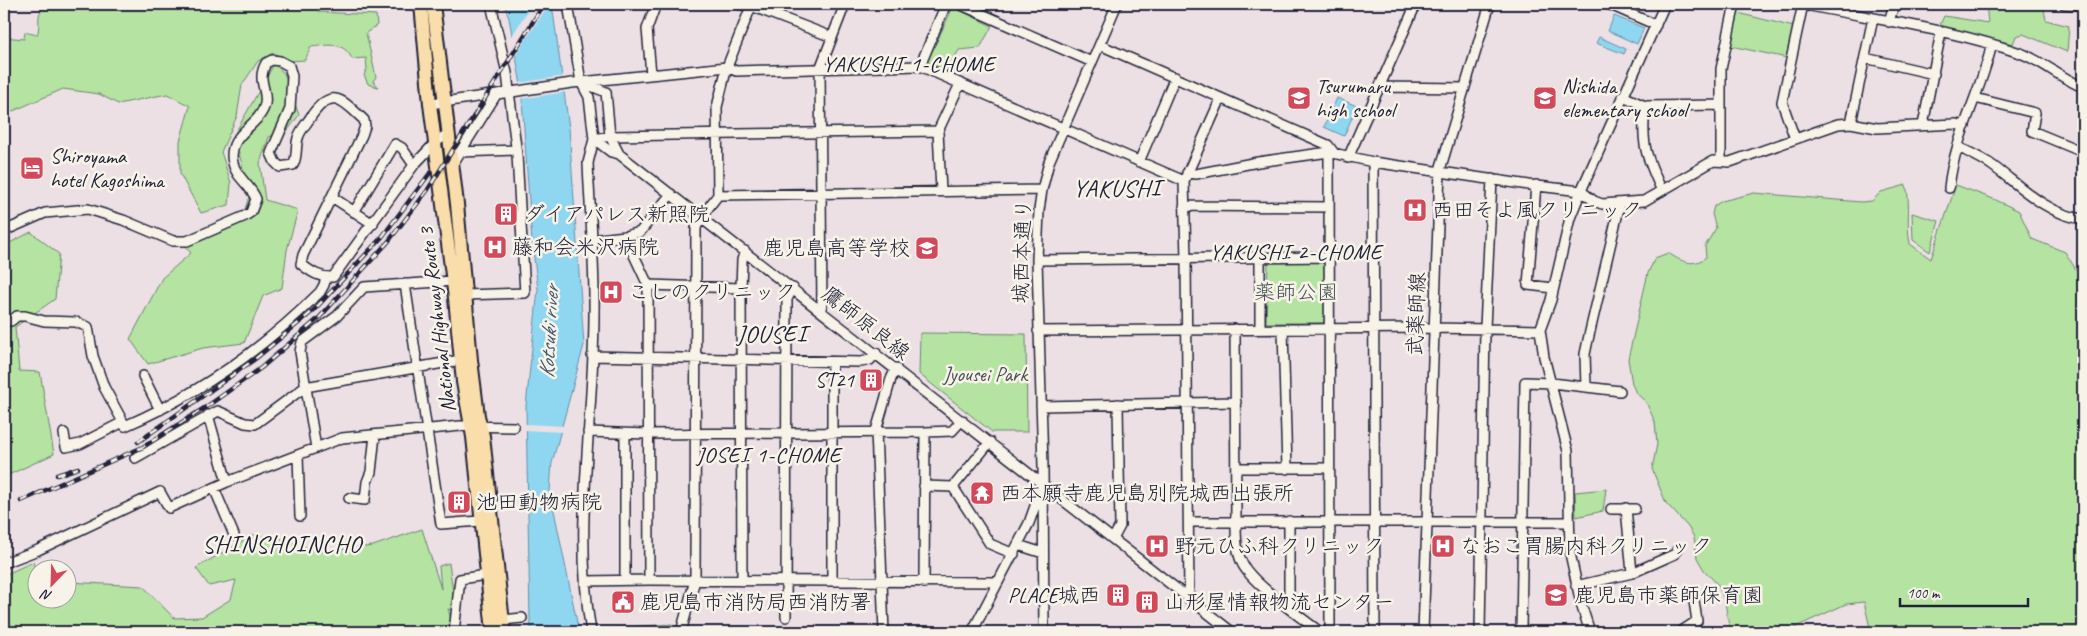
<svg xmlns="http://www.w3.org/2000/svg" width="2087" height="636" font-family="Caveat,'Klee One',sans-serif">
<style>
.green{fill:#b4e3a2;stroke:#6b826e}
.water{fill:#8fd7f0;stroke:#638fa8}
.pier{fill:#ece0e5}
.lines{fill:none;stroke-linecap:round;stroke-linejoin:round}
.minor-casing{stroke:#22223b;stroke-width:12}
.highway-casing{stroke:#22223b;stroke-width:16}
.minor{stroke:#f7f3e8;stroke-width:9}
.highway{stroke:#f9deab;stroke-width:12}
.rail-casing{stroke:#22223b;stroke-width:4.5}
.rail{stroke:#f7f3e8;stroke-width:2.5;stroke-dasharray:8;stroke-linecap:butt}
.labels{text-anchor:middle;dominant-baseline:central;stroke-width:5;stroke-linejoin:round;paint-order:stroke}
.poi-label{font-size:21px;fill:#22223b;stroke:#f7f3e8;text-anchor:start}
.street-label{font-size:21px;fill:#22223b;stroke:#f7f3e8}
.park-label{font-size:21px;fill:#465255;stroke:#f7f3e8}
.neighbourhood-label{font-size:22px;letter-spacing:1px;fill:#22223b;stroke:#f7f3e8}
.water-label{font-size:22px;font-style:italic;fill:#435871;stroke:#f7f3e8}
.quarter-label{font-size:24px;letter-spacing:1px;fill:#22223b;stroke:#f7f3e8}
</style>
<rect width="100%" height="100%" fill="#ece0e5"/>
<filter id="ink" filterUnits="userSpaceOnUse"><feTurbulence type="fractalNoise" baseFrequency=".02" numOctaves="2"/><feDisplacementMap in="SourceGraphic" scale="10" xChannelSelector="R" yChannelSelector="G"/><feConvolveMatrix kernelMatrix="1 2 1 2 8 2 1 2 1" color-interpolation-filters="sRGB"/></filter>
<g filter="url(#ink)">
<!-- green -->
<path class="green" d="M45 4H315V8L319 12 376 15 377 25 366 33 376 77 373 81 378 87 368 84 364 75 367 69 366 58 352 59C344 41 328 45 311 47L305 60 290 61 273 53 258 61 242 85 237 116 221 152 231 183 229 205 201 213 180 174V141L190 106 167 94 118 104 99 94 63 89 4 115V37L24 39 25 32 37 35C42 20 34 19 45 4Z
M1986 4H2043L2046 20 2069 26 2067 52 2023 34 2016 36 2013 44 1939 27 1944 16 1988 23Z
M953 7 992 26 980 48 959 50 947 71 927 62Z
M1738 13 1794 27 1787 58 1731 46Z
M274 64 284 73 299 115 288 130 269 137 260 163 265 200 298 210 287 250 282 288 263 296 244 343 203 348 148 364 130 339 162 278 191 253 180 241 242 218 250 194 234 135Z
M1906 185C1911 205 1906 224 1910 244L1931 259 1956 185 1996 200 2019 211 2032 239 2065 252 2083 281V632H1871L1864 602 1846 604 1800 625 1787 632H1730L1725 602 1718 585 1704 570 1697 558 1694 537 1688 527 1666 503 1652 469 1657 444 1655 422 1646 402 1636 393 1632 384 1628 359 1648 273 1655 258 1668 253C1681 261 1693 268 1706 257L1705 246 1716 228 1712 214 1714 206 1722 201 1754 193 1861 202 1872 201 1881 192Z
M1912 213 1939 221 1930 252 1913 240Z
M31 232 59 254 55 299 15 327 19 371 40 372 54 454 4 477V246Z
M1268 261 1324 262V323H1266Z
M920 333 1026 334 1027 432H992L919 374Z
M1606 489 1603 511 1576 517 1575 492Z
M422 529 441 589 439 566 449 563 454 600 452 610 448 609 455 632H4V575L33 562 37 575 38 598H68V582L143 586 174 618 202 617 231 599 236 580 209 586 196 568 253 535 285 539 318 552 373 546Z
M672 624V632H598V629Z"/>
<!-- water -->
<path class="water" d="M504 4H552L569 128 584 345 552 463 550 491 579 632H532L530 621 526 406 538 289 532 243 521 85 509 18Z
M1614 16 1644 28 1637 44 1608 31Z
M1599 37 1626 49 1624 54 1596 43Z
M1337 98 1357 106 1344 136 1324 127Z"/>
<!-- pier -->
<path class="pier" d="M532 4H549L513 59 510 39Z
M565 76 567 92 519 99 518 83Z
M524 424 565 426 563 432 524 430Z"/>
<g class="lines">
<!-- minor casing -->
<g class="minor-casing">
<path id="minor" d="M568 4 581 82 589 97 594 139 588 163C590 214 595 264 594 315 594 420 573 527 591 632
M739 4 751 6 832 37
M959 4 1092 62
M1608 4 1656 25
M1801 4C1872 19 1951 29 2020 53 2043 61 2060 78 2083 87
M2064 4 2083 5
M1889 22 1894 4
M1100 45 1328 145 1334 153
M1865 58 1934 74
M920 66 946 4
M651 74 647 29 656 4
M581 82 606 92 610 136 619 154 1232 632
M1380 87 1465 88
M1623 96 1645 106 1721 105
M1975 98 2035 113 2032 131 2083 152
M430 104 572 83 727 67 736 71 920 66 1184 181
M1645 106C1641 145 1646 156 1662 191
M1851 123 1873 18
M1923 125 1941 32
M938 131 941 191
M594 139 610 136 938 131 960 84
M594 139 611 152 619 154
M1795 139 1782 102 1803 4
M1958 147C1970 153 1982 158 1993 166 2020 186 2048 215 2083 219
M460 152 516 150
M1329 152 1330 632
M1348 158 1416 4
M1721 161V69L1735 4
M1139 162 1175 77
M1373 162 1375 632
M452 165 496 95
M1187 173 1196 174 1258 162 1329 152 1373 162 1529 185 1581 191 1665 4
M1536 185 1528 285 1553 288
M1949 188C1954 138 1981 92 1992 44
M718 195 717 107 727 67 752 4
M332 197 373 224
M1184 206 1329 207
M354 212 395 144 402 148 414 165
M4 231 45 213 88 209 123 220 173 241H187L245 216 251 212 256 199C251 185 236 178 233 163 226 133 260 127 265 104 268 89 256 81 266 63L272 60 280 61 289 66 292 76 290 109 271 153 275 162 280 167 293 165C298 156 295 148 298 138 300 130 308 122 312 115 333 86 343 101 364 120L365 126 362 135 303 255 301 264C311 272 320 278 333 277L414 165 436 142 449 133
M625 236 648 285 649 580
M591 240 625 236 640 232 671 194
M1037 260 1330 257
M405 284 441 524 480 521
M648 285 741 288
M465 295 525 293 517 155 510 99 507 73 491 4
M822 311 820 69 845 4
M11 321 17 316H25L44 321 76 322 88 327 93 356 104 387 123 422
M1235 329 1236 521C1236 536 1236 550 1242 563 1251 583 1301 617 1320 632
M1260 329V258
M1283 329 1287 469
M1038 331 1433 328 1540 330
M592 356 861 362 870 360 876 353
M143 376 160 410
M1586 387 1620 391
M1041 406 1236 402
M208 415 227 482
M588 432 648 434 925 432 952 431 962 420
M64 433 66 447 80 444 123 422 125 426C197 395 264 348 320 292L324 285 326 277
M316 448 300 352 302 342 337 316 364 287 453 281
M298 455 300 516
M135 458 218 411 245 423 255 424 305 387 461 360
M1236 468H1329
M924 486 953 487 990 442
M953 487 990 544 1014 554
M214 488 234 535
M349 498 365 500 367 482 371 472 375 435
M1626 508 1632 573
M1611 509H1635
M1289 521V607
M1190 522H1569
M1113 539 1120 526 1118 404
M1018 545 1043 553
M4 563 38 550 160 492 169 508 227 482 342 438 460 426 514 427
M625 580V434
M586 581 649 580 998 582
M742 581 741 288 742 260 745 251
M832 581V363
M924 583 925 432
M1576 586 1632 573 1675 554 1677 550
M1189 599 1186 259 1184 181 1221 98
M786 617 787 299 793 288
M503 620 522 618
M454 632 460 579 486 575
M681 632 695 580 696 228C701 215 710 206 718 195L1042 190
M884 632 876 431 891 379 896 368
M972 632 1029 523 1040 492
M1044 632 1043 466 1037 260 1039 210 1042 190 1049 162 1117 4
M1423 632 1440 170 1490 4
M1480 632 1485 328 1492 179
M1521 632 1525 382 1552 383 1586 387 1585 354 1588 340 1620 204
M1590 632 1581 604 1570 553 1568 451 1544 357 1540 330 1551 300 1570 218 1581 191 1594 201 1602 204 1644 201 1713 161 1730 162 1838 124 1851 123 1877 128 1955 124 1965 126
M1680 632 1697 621 1694 601"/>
</g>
<!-- highway casing -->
<g class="highway-casing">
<path id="highway" d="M421 4 430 104 455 298 463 382 473 437 493 632
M433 4 457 204 471 360 478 416 483 436 504 632"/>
</g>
<!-- minor -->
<use href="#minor" class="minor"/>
<!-- highway -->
<use href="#highway" class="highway"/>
<!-- rail casing -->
<g class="rail-casing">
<path id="rail" d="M138 442 255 359 313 311 382 237 430 173
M57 475 78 468
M21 501 143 447 206 407 261 368 319 318 388 242 427 191 544 4"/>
</g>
<!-- rail -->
<use href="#rail" class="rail"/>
</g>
</g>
<!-- icons -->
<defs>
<g id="school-square" transform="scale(1.25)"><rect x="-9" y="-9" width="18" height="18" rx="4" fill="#d1495b" stroke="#f7f3e8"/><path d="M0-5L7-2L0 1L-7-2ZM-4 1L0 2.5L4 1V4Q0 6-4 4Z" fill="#fff"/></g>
<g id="hotel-square" transform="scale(1.25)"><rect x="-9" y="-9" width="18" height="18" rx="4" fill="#d1495b" stroke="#f7f3e8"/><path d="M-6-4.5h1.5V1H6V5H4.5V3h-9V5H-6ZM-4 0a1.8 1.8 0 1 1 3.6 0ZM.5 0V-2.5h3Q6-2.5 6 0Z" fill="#fff"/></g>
<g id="hospital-square" transform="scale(1.25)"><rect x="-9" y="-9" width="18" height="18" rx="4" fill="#d1495b" stroke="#f7f3e8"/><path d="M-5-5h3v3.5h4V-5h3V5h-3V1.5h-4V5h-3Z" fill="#fff"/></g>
<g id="building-square" transform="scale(1.25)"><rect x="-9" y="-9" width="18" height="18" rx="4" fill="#d1495b" stroke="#f7f3e8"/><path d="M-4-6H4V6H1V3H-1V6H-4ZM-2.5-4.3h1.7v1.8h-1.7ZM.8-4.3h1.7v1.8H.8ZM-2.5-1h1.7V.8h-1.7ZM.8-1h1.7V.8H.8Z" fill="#fff"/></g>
<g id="temple-square" transform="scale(1.25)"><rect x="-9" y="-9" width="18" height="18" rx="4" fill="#d1495b" stroke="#f7f3e8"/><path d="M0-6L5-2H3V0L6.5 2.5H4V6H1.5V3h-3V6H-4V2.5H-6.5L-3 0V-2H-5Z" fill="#fff"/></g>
<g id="civic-square" transform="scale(1.25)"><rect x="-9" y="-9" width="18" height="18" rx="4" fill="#d1495b" stroke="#f7f3e8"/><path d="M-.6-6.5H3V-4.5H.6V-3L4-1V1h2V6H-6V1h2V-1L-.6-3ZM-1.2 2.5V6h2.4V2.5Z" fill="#fff"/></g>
</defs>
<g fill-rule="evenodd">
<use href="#school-square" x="1299" y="98"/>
<use href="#school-square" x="1545" y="98"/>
<use href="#hotel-square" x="32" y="168"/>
<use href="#hospital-square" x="1415" y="210"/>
<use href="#building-square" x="506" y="214"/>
<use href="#hospital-square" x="495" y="247"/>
<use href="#school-square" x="927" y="248"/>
<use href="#hospital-square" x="611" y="292"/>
<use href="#building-square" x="871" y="380"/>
<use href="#temple-square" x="982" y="493"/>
<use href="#building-square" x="459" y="502"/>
<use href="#hospital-square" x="1157" y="546"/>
<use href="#hospital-square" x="1443" y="546"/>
<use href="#building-square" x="1118" y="595"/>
<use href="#school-square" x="1556" y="595"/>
<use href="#civic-square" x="623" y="602"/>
<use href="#building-square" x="1147" y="602"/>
</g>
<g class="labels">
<!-- poi labels -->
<g class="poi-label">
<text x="1316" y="86">Tsurumaru<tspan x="1316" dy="24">high school</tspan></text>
<text x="1562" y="86">Nishida<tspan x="1562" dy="24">elementary school</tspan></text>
<text x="50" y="156">Shiroyama<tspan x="50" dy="24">hotel Kagoshima</tspan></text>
<text x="1432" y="210">西田そよ風クリニック</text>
<text x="524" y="214">ダイアパレス新照院</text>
<text x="512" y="247">藤和会米沢病院</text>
<text x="910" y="248" text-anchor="end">鹿児島高等学校</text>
<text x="628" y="292">こしのクリニック</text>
<text x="854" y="380" text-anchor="end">ST21</text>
<text x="1000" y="493">西本願寺鹿児島別院城西出張所</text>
<text x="476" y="502">池田動物病院</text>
<text x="1174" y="546">野元ひふ科クリニック</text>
<text x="1460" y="546">なおこ胃腸内科クリニック</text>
<text x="1100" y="595" text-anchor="end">PLACE城西</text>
<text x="1574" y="595">鹿児島市薬師保育園</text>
<text x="640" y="602">鹿児島市消防局西消防署</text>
<text x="1164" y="602">山形屋情報物流センター</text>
</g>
<!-- street labels -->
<g class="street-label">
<text transform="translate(1022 251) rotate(-88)">城西本通り</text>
<text transform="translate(1416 314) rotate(-88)">武薬師線</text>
<text transform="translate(437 320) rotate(-97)">National Highway Route 3</text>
<text transform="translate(866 323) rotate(38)">鷹師原良線</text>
</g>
<!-- park labels -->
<g class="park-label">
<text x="1296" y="292">薬師公園</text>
<text x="985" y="374">Jyousei Park</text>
</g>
<!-- neighbourhood labels -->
<g class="neighbourhood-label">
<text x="909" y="64">YAKUSHI 1-CHOME</text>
<text x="1296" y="252">YAKUSHI 2-CHOME</text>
<text x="769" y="455">JOSEI 1-CHOME</text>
</g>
<!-- water labels -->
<g class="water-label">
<text transform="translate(549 332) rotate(-87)">Kotsuki river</text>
</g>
<!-- quarter labels -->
<g class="quarter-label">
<text x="1117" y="188">YAKUSHI</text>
<text x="772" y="334">JOUSEI</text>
<text x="282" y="544">SHINSHOINCHO</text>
</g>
</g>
<!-- margin -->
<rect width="2087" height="636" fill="none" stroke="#f7f3e8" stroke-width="20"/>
<rect x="10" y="10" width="2067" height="616" fill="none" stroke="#22223b" stroke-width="2" filter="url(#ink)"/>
<!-- north arrow -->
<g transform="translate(52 584) rotate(203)"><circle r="24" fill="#f7f3e8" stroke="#a29fa3"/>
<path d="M0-4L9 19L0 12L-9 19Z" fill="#d1495b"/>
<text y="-8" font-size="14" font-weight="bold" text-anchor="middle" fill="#22223b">N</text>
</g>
<!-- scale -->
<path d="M1900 598v8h128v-8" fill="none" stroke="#22223b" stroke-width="2.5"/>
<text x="1907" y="598" font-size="15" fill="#22223b" stroke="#f7f3e8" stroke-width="4" paint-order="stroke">100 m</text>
</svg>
